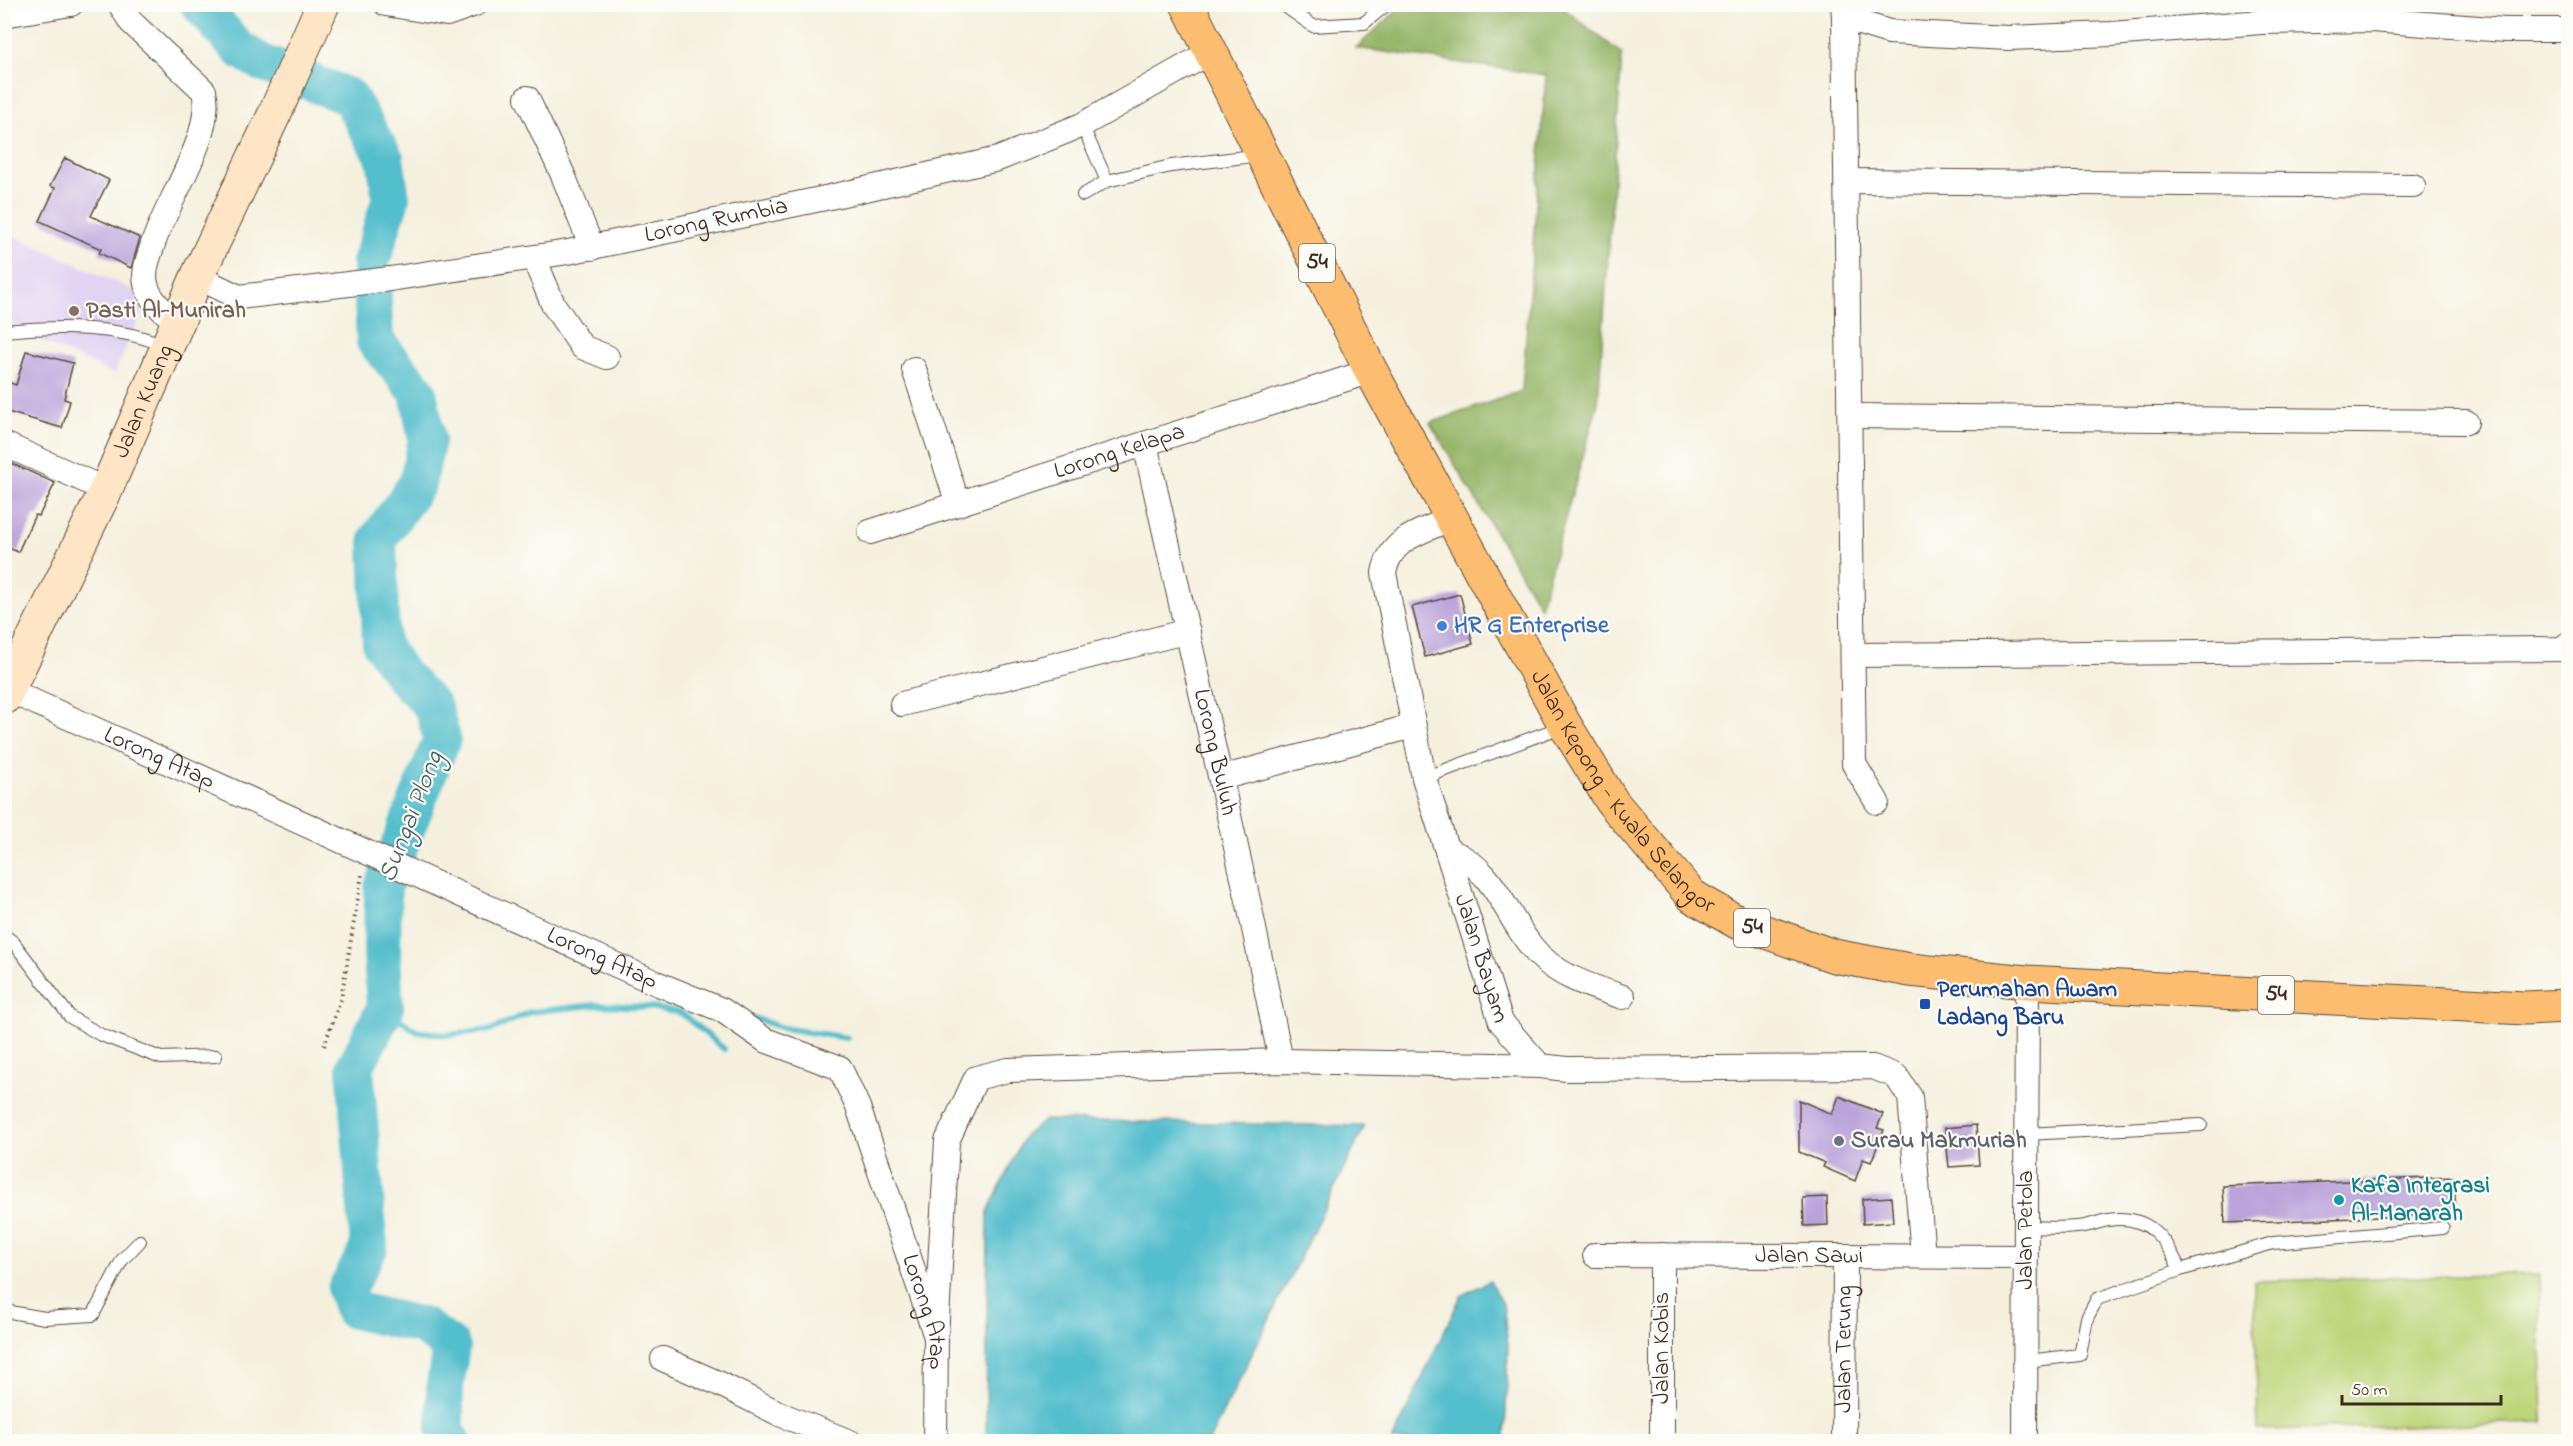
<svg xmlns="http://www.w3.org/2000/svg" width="2573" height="1446" font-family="'Indie Flower',sans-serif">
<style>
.built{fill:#e1d4f3}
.green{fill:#bdd579;stroke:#7c804c;stroke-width:1.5}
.forest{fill:#96b669;stroke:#687044;stroke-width:1.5}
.water{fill:#52becc;stroke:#467475;stroke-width:1.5}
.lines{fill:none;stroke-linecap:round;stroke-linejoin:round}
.stream{stroke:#52becc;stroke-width:6}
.river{stroke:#52becc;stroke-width:38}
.building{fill:#b9a3da}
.lane-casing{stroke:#57483b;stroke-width:14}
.street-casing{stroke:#57483b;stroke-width:26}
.secondary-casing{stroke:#57483b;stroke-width:35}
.highway-casing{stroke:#57483b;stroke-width:35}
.path{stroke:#57483b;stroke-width:4;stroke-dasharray:1.5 4.5;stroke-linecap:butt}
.lane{stroke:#fff;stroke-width:12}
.street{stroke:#fff;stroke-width:24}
.secondary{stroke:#fee5c5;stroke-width:33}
.highway{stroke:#fcbd6f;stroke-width:33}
.education-dot{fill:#8d6e63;stroke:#fdfcf7;stroke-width:2}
.shop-dot{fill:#3f7fe0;stroke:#fdfcf7;stroke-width:2}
.transit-dot{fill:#1a4fb4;stroke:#fdfcf7;stroke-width:2}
.worship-dot{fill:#6b7280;stroke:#fdfcf7;stroke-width:2}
.culture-dot{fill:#0f9aa8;stroke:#fdfcf7;stroke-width:2}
.labels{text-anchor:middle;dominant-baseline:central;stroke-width:4.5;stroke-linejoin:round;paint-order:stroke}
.shield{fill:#fdfcf7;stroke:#75695f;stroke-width:1.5}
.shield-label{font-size:22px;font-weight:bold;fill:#3b2a1e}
.street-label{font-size:24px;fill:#3b2a1e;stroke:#fdfcf7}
.education-label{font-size:24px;font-weight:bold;fill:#785e54;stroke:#fdfcf7;text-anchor:start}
.shop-label{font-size:24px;font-weight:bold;fill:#366cbe;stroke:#fdfcf7;text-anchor:start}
.transit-label{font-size:24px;font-weight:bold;fill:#164399;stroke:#fdfcf7;text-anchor:start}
.worship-label{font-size:24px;font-weight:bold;fill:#5b616d;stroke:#fdfcf7;text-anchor:start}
.culture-label{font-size:24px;font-weight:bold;fill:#0d838f;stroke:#fdfcf7;text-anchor:start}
.water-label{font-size:26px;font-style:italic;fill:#435e5b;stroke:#fdfcf7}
</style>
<rect width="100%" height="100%" fill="#fdfcf7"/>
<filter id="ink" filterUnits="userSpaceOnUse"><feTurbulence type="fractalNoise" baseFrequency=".0167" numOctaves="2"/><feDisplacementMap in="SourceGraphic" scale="12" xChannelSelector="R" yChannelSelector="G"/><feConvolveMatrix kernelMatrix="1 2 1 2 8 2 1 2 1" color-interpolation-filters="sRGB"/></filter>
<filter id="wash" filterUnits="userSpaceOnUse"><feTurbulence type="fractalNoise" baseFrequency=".008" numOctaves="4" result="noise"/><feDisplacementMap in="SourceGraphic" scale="24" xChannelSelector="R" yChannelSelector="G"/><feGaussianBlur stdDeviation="1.35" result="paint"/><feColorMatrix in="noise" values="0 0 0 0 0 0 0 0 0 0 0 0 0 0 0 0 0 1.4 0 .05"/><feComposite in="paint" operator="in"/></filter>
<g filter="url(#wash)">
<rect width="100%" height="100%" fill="#f5f0de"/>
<!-- built -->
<path class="built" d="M5 232 149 297 114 374 5 325Z"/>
<!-- green -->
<path class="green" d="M2539 1274 2543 1422 2258 1430 2254 1281Z"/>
<!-- forest -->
<path class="forest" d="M1558 4 1622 54 1598 403 1540 607 1430 423 1522 391 1546 75 1356 48 1403 5Z"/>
<!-- water -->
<path class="water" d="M1045 1120 1365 1126 1209 1441H986L988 1211 1025 1135Z
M1490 1281 1503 1304 1508 1346 1505 1441H1392L1461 1296Z"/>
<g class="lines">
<!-- stream -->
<path class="stream" d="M385 1009 416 1031 447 1035 491 1030 530 1012 594 1005 649 1007 681 1013 724 1049
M750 1023 754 1018 783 1028 847 1038"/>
<!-- river -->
<path class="river" d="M199 4 239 49 262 63 349 97 385 159 391 198 371 262 375 341 418 392 427 440 417 484 378 539 381 644 401 674 433 707 442 739 383 887 382 952 385 1009 355 1067 369 1248 346 1290 353 1310 423 1326 451 1346 445 1386V1428L453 1442"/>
</g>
<g id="blocks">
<!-- building -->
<path class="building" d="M65 158 109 180 91 216 140 238 131 268 99 253 101 249 40 221 55 188 50 186Z
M26 351 73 363 64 399 70 401 62 428 4 411V393L8 382 16 385Z
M4 460 55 483 39 516 35 515 18 552 4 546Z
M1460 594 1473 644 1425 657 1412 607Z
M1839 1096 1883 1114 1877 1128 1884 1130 1871 1162 1863 1159 1855 1181 1823 1167 1825 1163 1799 1152V1100L1832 1114Z
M1976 1125 1979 1165 1949 1167 1945 1128Z
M2454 1177 2456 1214 2225 1223 2223 1186Z
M1827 1197 1828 1225 1804 1226 1803 1198Z
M1891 1197 1893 1222 1863 1224 1862 1199Z"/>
</g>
</g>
<g filter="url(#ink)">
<use href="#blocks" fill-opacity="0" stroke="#57483b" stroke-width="1.5"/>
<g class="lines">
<!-- lane casing -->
<g class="lane-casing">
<path id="lane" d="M1282 4 1313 26 1364 23 1387 4
M1082 125 1107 181
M1083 195 1107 181 1171 166 1261 155
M4 331C57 326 117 325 166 346
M1424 778 1564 726
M4 935 14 943 70 1017 101 1035 161 1058 216 1056
M2026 1134 2201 1125
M2025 1227C2042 1227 2060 1229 2076 1227 2087 1227 2097 1222 2108 1220 2148 1214 2165 1237 2180 1270
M4 1311 45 1318 93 1315 122 1260 140 1241
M2025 1361 2080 1355 2087 1318 2097 1299 2180 1270 2273 1243 2443 1228"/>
</g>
<!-- street casing -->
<g class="street-casing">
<g id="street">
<path d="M120 4 131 22 204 91C215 135 165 203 152 247 148 259 143 271 146 284 150 301 164 312 178 322"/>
<path d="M386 4 447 14 475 4"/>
<path d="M1843 4 1844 18 1889 32 2009 38 2111 34 2261 22 2372 20 2505 30H2568"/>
<path d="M4 15 71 4"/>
<path d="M1844 18 1854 764 1877 802"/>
<path d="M527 98 563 175 592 248"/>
<path d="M1847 181 2413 186"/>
<path d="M534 258 553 304 582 347 607 357"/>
<path id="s1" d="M197 277 239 297 390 279 568 252 830 197 998 159 1082 125 1212 51"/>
<path d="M914 369 958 504"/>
<path d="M1850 416 2466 422"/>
<path d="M4 444 106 490"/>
<path id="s2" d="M1145 444 1250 909 1281 1061"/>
<path id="s3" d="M1450 519C1421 532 1390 538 1384 573L1424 778 1501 1022 1540 1066"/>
<path id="s4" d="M870 532 1371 371"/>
<path d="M1854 655 2562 649 2568 644"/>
<path id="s5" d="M8 690 656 983 722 1010 765 1040 840 1068 858 1107 936 1337 935 1442"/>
<path d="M902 704 1188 631"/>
<path d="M1221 778 1413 726"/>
<path d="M1448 850C1495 869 1502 909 1531 946 1553 975 1589 986 1623 997"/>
<path id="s6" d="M1595 1255 2025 1257"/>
<path d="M936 1337 947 1141 976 1078 1008 1070 1281 1061 1540 1066 1567 1069 1873 1067 1896 1076 1910 1097 1923 1256"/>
<path d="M663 1359 720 1384 782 1415 850 1442"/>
<path d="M1662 1442V1255"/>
<path id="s7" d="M1844 1442 1845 1256"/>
<path id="s8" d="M2025 1442 2027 982"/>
</g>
</g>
<!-- secondary casing -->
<g class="secondary-casing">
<g id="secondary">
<path id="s9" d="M4 698 106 490 197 277 275 113 323 4"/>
</g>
</g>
<!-- highway casing -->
<g class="highway-casing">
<g id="highway">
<path id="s10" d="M1187 4 1371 371 1565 725 1613 803 1692 896 1737 922 1834 956 1910 970 2027 982 2525 1008 2568 1006"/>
</g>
</g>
<!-- path -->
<path class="path" d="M324 1046 341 999 362 874"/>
<!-- lane -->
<use href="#lane" class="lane"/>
<!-- street -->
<use href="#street" class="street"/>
<!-- secondary -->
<use href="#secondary" class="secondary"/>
<!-- highway -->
<use href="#highway" class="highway"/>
</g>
</g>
<!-- markers -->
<circle class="education-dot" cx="74" cy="311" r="6"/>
<circle class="shop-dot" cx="1442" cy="626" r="6"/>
<rect class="transit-dot" x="1919" y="998" width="12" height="12" rx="3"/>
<circle class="worship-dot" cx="1839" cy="1141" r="6"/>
<circle class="culture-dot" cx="2339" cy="1200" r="6"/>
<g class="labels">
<!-- shield labels -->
<g class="shield">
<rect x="1299" y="244" width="36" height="38" rx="4.5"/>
<rect x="1734" y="909" width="36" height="38" rx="4.5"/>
<rect x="2258" y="976" width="36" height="38" rx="4.5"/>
</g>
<g class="shield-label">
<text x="1317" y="263">54</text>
<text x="1752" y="928">54</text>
<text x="2276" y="995">54</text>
</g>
<!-- street labels -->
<g class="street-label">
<text stroke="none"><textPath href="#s1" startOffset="530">Lorong Rumbia</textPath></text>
<text stroke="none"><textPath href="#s9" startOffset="328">Jalan Kuang</textPath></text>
<text stroke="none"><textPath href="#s4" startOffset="262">Lorong Kelapa</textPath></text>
<text stroke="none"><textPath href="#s2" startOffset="316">Lorong Buluh</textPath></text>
<text stroke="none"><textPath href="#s5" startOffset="166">Lorong Atap</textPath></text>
<text stroke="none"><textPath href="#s10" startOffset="903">Jalan Kepong - Kuala Selangor</textPath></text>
<text stroke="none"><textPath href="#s3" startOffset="488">Jalan Bayam</textPath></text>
<text stroke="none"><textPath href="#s5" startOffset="652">Lorong Atap</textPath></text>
<text stroke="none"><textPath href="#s8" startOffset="212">Jalan Petola</textPath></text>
<text stroke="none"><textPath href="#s6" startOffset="214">Jalan Sawi</textPath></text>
<text stroke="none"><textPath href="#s5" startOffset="1174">Lorong Atap</textPath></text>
<text transform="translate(1662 1348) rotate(-90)">Jalan Kobis</text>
<text stroke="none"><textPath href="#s7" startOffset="93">Jalan Terung</textPath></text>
</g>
<!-- education labels -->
<g class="education-label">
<text x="86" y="311">Pasti Al-Munirah</text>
</g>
<!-- shop labels -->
<g class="shop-label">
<text x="1454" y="626">HR G Enterprise</text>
</g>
<!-- transit labels -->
<g class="transit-label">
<text x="1937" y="990">Perumahan Awam<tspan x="1937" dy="28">Ladang Baru</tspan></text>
</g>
<!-- worship labels -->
<g class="worship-label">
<text x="1851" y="1141">Surau Makmuriah</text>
</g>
<!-- culture labels -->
<g class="culture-label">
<text x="2351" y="1186">Kafa Integrasi<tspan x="2351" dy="28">Al-Manarah</tspan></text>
</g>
<!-- water labels -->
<g class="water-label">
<text transform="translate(412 817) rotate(-69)">Sungai Plong</text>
</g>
</g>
<!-- margin -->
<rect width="2573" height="1446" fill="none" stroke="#fdfcf7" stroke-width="24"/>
<!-- scale -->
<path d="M2342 1395v9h159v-9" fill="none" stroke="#3b2a1e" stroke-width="3"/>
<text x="2351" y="1395" font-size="18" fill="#3b2a1e" stroke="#fdfcf7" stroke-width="4.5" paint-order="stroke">50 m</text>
</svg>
